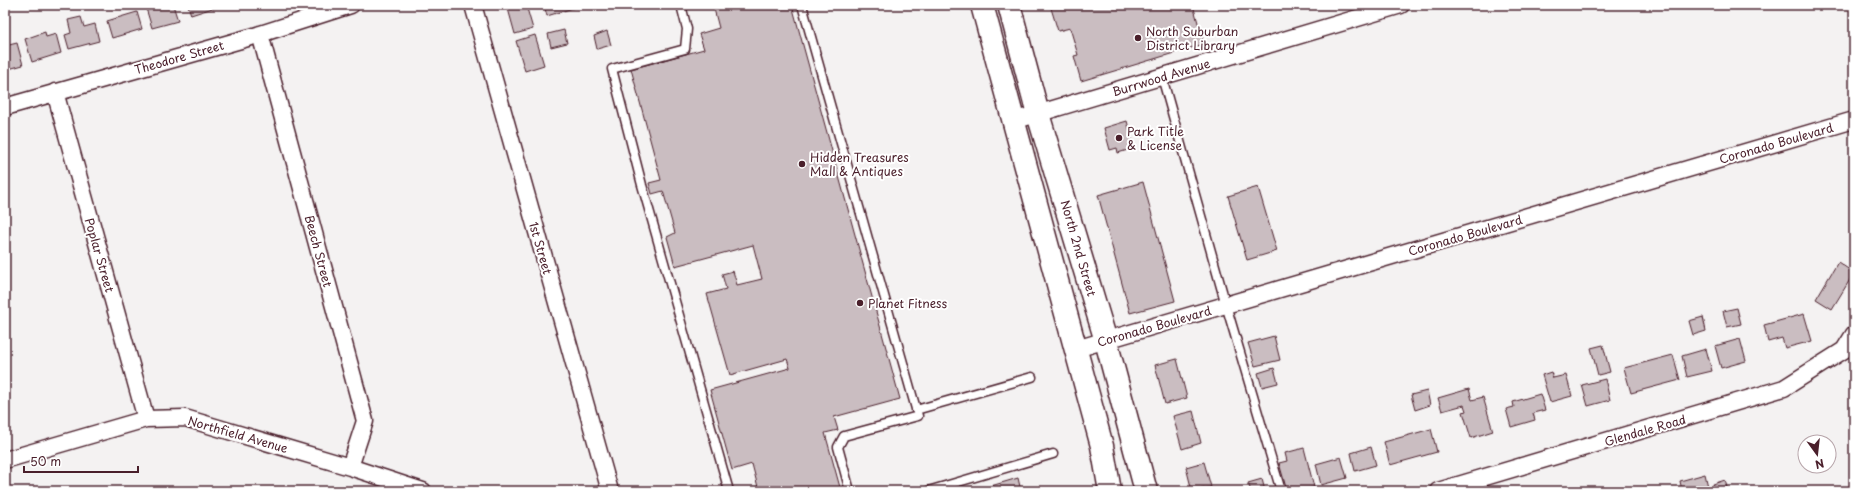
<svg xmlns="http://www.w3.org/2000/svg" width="1859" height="496" font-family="'Playpen Sans',sans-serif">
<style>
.building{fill:#cabdc1;stroke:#4a1f2b}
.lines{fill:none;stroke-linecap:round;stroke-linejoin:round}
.lane-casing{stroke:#4a1f2b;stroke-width:11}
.street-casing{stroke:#4a1f2b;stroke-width:19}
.primary-casing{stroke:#4a1f2b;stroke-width:25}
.lane{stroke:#fff;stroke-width:8}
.street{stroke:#fff;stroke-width:16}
.primary{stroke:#fff;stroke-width:22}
.poi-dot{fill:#4a1f2b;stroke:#fff;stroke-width:1.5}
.labels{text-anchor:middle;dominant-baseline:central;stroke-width:4;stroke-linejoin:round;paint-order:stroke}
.poi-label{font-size:12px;fill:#4a1f2b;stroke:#fff;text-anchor:start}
.street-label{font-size:12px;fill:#4a1f2b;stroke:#fff}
</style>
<rect width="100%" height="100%" fill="#f4f2f2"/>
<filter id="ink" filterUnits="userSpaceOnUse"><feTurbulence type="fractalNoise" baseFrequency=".025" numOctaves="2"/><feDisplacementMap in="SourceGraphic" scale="8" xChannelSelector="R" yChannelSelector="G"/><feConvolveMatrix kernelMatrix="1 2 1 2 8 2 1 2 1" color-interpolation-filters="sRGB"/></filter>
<g filter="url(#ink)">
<!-- building -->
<path class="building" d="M145 5H173L178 21 152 28Z
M188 5H222L191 15Z
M507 5H526L533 29 515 34Z
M544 5H572L573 8 547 16Z
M713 5H792L900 399 834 417 838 430 825 433 841 491H759L752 464 732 470 710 390 790 368 787 359 730 375 707 294 726 289 722 274 733 271 737 285 762 279 753 245 675 266 667 237 675 233 663 191 652 194 649 183 661 180 631 69 704 49 699 34 719 28Z
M1050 5H1193L1204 44 1081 81 1074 56 1078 55 1070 28 1058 31Z
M137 12 142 29 112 38 107 21Z
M81 17 84 27 95 24 99 41 69 49 65 35 71 33 68 20Z
M564 30 567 43 551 47 548 34Z
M607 31 611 45 597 49 594 36Z
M45 32 46 37 56 34 61 53 32 62 25 39Z
M535 35 544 65 525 71 516 41Z
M17 43 23 65 5 70V46Z
M1127 121 1134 148 1118 153 1117 148 1110 150 1104 128Z
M1143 182 1175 301 1130 313 1098 195Z
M1258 187 1277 251 1247 260 1228 196Z
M1838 262 1854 273 1832 309 1816 299Z
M1737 308 1741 324 1727 327 1723 311Z
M1804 314 1812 341 1785 348 1782 338 1768 342 1764 325Z
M1703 317 1706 331 1693 335 1689 321Z
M1274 336 1280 360 1255 366 1248 343Z
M1740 339 1746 361 1721 368 1715 346Z
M1603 345 1610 372 1598 375 1591 348Z
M1706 349 1712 371 1687 377 1682 356Z
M1673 355 1680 380 1631 393 1624 368Z
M1177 359 1187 398 1165 404 1155 365Z
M1274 368 1278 383 1262 387 1258 373Z
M1551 372 1553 378 1566 375 1572 396 1550 402 1542 375Z
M1605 379 1610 400 1588 406 1582 385Z
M1469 389 1472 400 1483 397 1493 431 1471 438 1463 412 1466 411 1464 405 1442 411 1438 398Z
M1427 391 1430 405 1415 410 1411 395Z
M1540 394 1545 410 1533 413 1535 420 1511 427 1506 409 1514 407 1513 402Z
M1193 411 1201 443 1182 449 1173 416Z
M1431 429 1437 452 1390 465 1384 442Z
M1371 447 1376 465 1355 471 1351 453Z
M1304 448 1314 487 1300 491H1287L1279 463 1287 461 1285 453Z
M1341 457 1347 478 1321 485 1316 464Z
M1204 462 1211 487 1192 491 1186 467Z
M1705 474 1709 491H1682L1680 481Z
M1018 478 1021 491H974Z
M1262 479 1265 491H1251L1248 483Z
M1725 480 1728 491H1715L1713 484Z"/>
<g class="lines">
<!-- lane casing -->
<g class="lane-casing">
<path id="lane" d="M681 5 687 29 685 49 612 69 642 185 729 491
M802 5 918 416 844 436 838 447 850 491
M1162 77 1226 305 1281 491
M916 410 1032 377
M928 491 1053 454"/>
</g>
<!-- street casing -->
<g class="street-casing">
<path id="street" d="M473 5 610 491
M260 34 365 421 350 467
M55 92 146 419
M5 107 251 37 351 5
M1013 121 1401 5
M1076 349 1854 120
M5 460 146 419 185 418 350 467 423 491
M1438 491 1784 388 1844 350 1854 334"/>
</g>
<!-- primary casing -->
<g class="primary-casing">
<path id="primary" d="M982 5 1102 446 1110 491
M1009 5 1038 114 1106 341 1146 491"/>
</g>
<!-- lane -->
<use href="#lane" class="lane"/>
<!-- street -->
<use href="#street" class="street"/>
<!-- primary -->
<use href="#primary" class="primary"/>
</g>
</g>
<!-- markers -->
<g class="poi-dot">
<circle cx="1138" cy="38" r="4"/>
<circle cx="1119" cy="138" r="4"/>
<circle cx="802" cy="164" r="4"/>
<circle cx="860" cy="303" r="4"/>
</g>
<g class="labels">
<!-- poi labels -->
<g class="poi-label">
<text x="1146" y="31">North Suburban<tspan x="1146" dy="14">District Library</tspan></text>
<text x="1127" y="131">Park Title<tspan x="1127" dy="14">&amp; License</tspan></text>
<text x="810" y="157">Hidden Treasures<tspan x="810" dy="14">Mall &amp; Antiques</tspan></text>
<text x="868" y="303">Planet Fitness</text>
</g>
<!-- street labels -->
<g class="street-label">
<text transform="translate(179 57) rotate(-16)">Theodore Street</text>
<text transform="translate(1161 77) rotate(-17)">Burrwood Avenue</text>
<text transform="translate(1776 143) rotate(-16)">Coronado Boulevard</text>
<text transform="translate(1465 235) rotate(-16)">Coronado Boulevard</text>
<text transform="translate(541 248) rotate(74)">1st Street</text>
<text transform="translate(1079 248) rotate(74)">North 2nd Street</text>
<text transform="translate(319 251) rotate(75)">Beech Street</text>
<text transform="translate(100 255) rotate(74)">Poplar Street</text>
<text transform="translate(1154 326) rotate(-16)">Coronado Boulevard</text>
<text transform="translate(1645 430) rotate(-16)">Glendale Road</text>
<text transform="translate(238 434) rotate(16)">Northfield Avenue</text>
</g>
</g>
<!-- margin -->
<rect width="1859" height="496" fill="none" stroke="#fff" stroke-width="20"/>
<rect x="10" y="10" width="1839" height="476" fill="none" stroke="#4a1f2b" stroke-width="1.5" filter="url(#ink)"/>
<!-- north arrow -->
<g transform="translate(1817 454) rotate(165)"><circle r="19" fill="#ffffff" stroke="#b7a5aa"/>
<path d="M0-3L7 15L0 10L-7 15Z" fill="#4a1f2b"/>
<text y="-6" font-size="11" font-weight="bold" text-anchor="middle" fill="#4a1f2b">N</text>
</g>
<!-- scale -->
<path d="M24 466v6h114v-6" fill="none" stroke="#4a1f2b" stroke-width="2"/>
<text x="30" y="466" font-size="12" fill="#4a1f2b" stroke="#ffffff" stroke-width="3" paint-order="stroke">50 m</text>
</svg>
